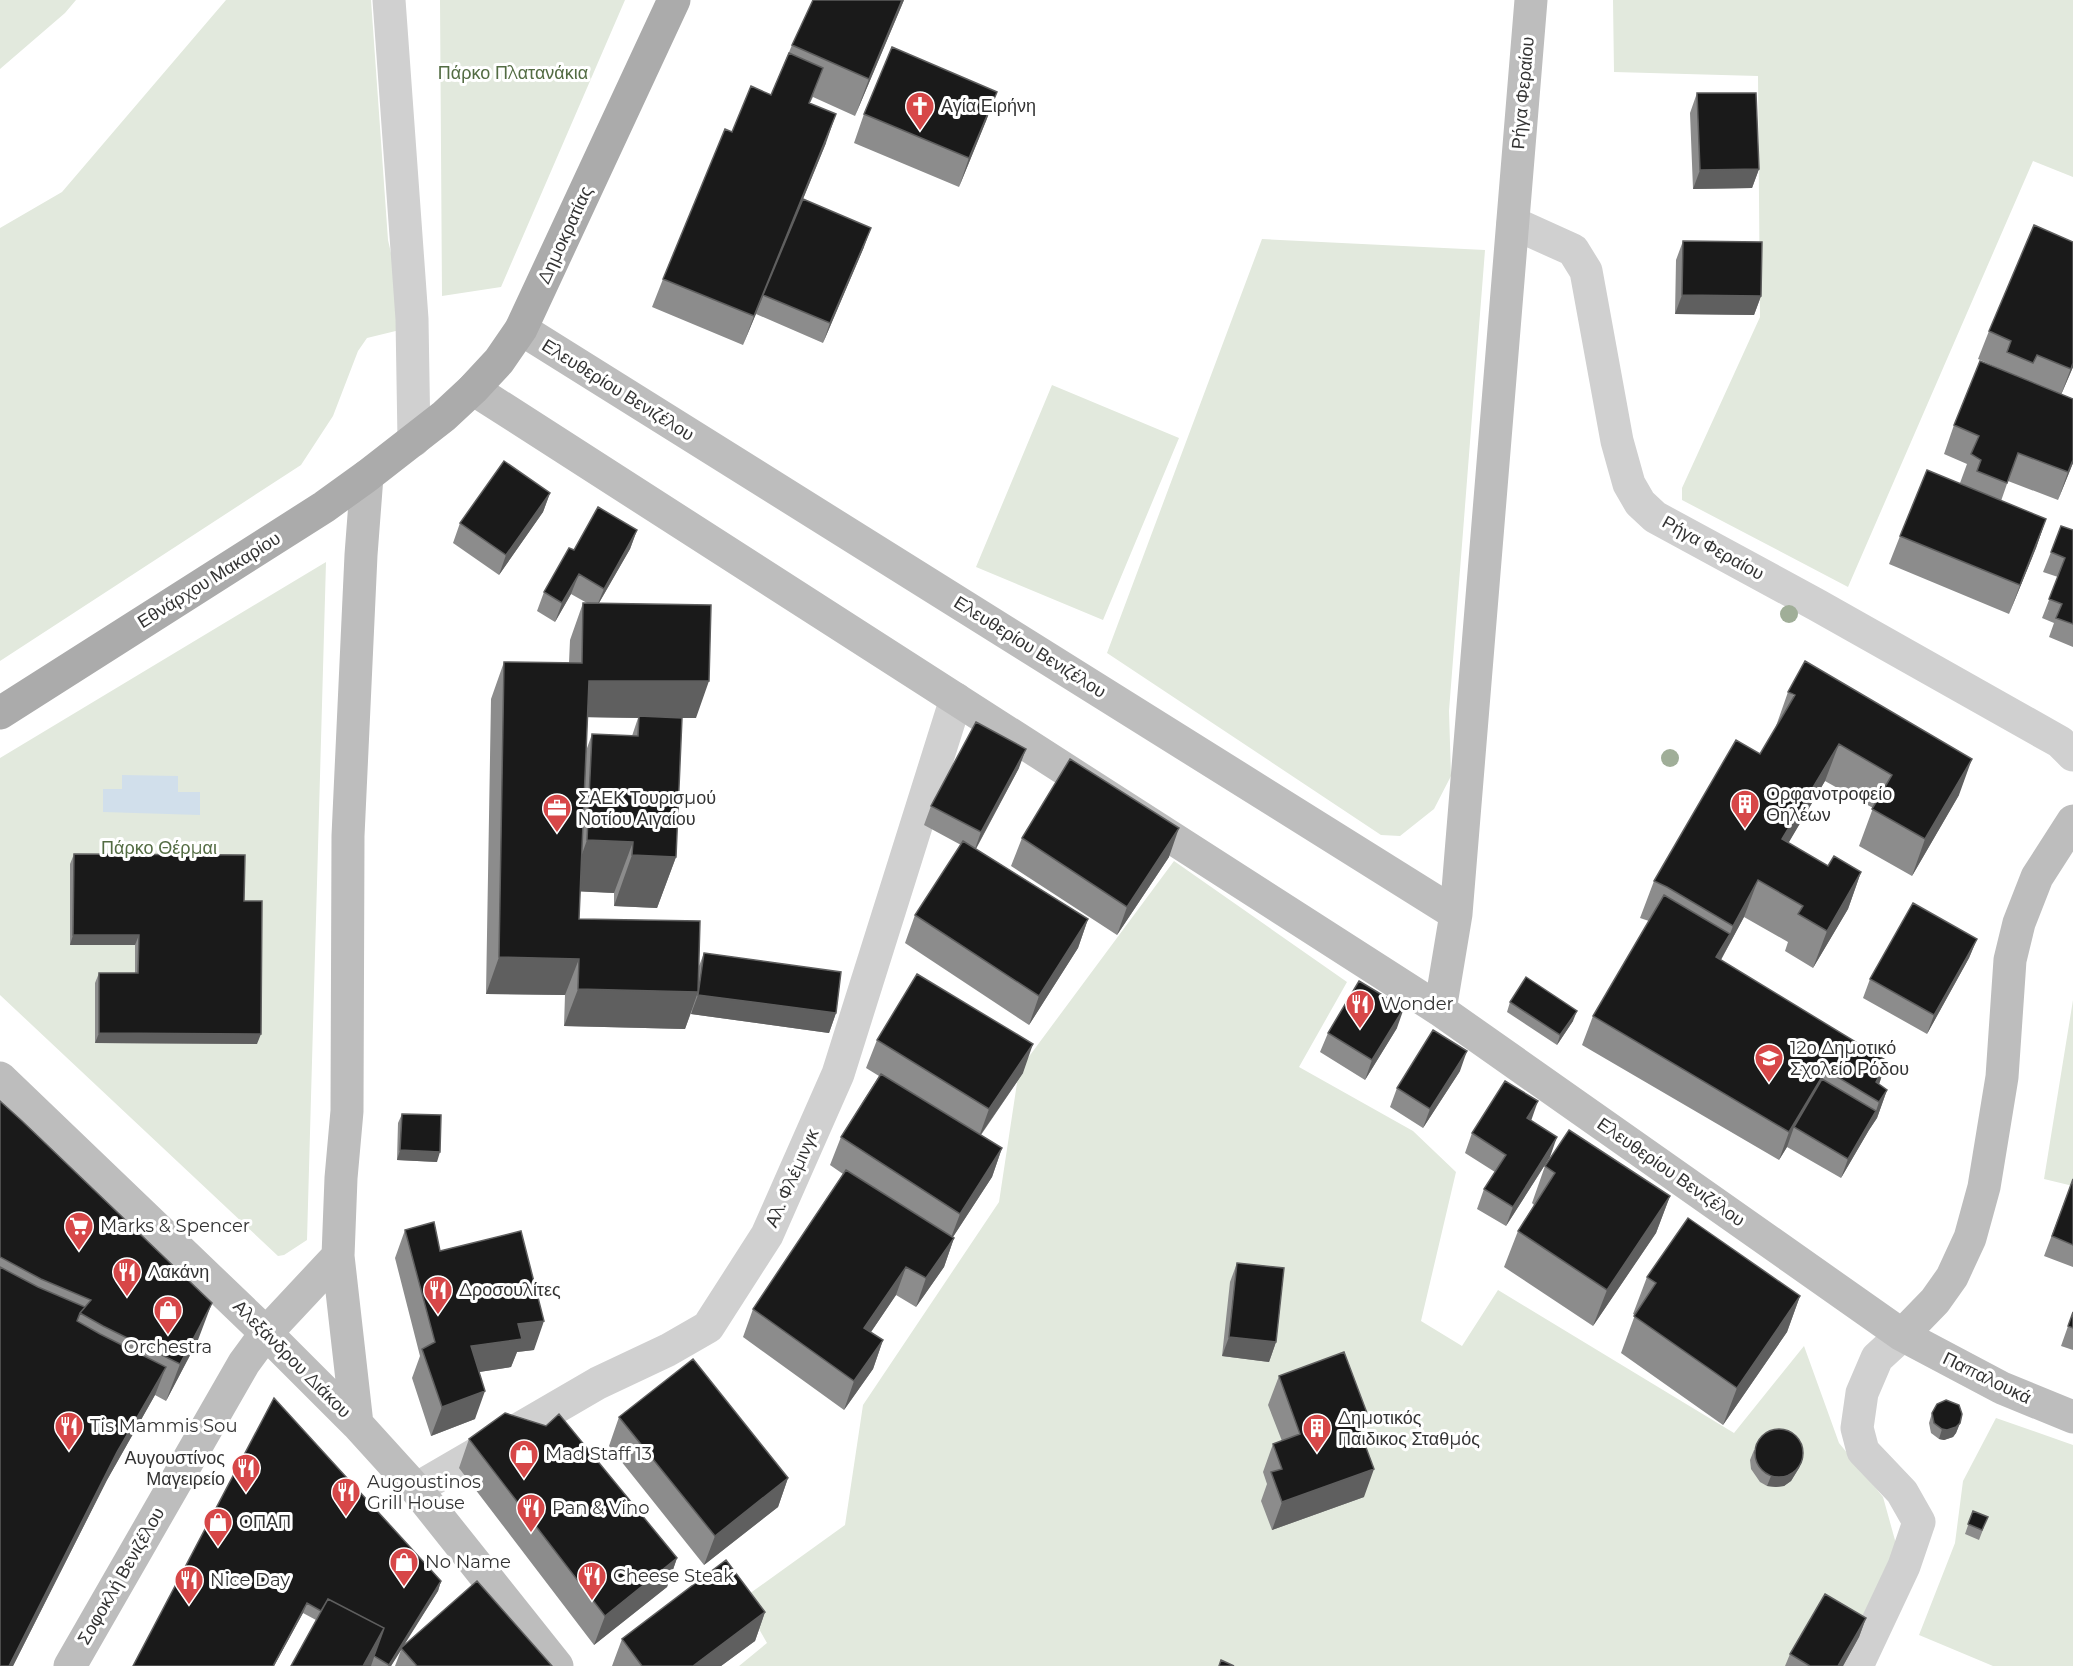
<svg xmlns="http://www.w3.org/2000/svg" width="2073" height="1666" font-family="Montserrat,sans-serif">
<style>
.green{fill:#e2e9dd}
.water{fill:#d1dfeb}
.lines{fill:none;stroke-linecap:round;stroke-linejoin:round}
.street{stroke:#d0d0d0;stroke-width:33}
.secondary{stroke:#bdbdbd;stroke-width:33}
.primary{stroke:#ababab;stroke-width:33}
.tree{fill:#a0ae98}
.wall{fill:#8c8c8c;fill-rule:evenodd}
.shaded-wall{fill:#5f5f5f}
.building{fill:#1a1a1a;stroke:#5f5f5f;stroke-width:1.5}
.labels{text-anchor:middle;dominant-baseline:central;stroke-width:6;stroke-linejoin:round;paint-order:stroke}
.park-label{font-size:18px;fill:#536c43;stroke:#fff}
.street-label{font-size:18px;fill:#333;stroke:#fff}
.poi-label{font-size:18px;fill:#333;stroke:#fff;text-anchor:start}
</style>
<rect width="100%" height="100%" fill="#fff"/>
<!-- green -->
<path class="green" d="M0 0H76L65 13 0 69Z
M226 0H371L388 240 408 328 367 338 358 351 333 416 301 465 0 661V228L62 192Z
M440 0H625L501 287 442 296Z
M1613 0H2073V177L2033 161 1848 587 1682 500V488L1760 317 1758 76 1614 72Z
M1262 239 1485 250 1449 711 1451 776 1434 809 1400 836 1381 835 1107 653Z
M1052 385 1179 438 1103 620 976 567Z
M326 562 307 1240 284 1255 278 1256 0 995V758Z
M1174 861 1347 982 1299 1067 1413 1131 1456 1172 1421 1321 1462 1346 1498 1290 1734 1433 1804 1346 1839 1443 1883 1497 1898 1551 1846 1666H739L767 1643 742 1599 845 1525 863 1405 999 1202 1019 1070Z
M2073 1000V1186L2044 1179Z
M1996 1418 2073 1445V1666H1993L1919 1635 1955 1543 1963 1481Z"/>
<!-- water -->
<path class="water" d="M122 775 178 776V792H200V815L103 812V789H122Z"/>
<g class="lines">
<!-- street -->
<path class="street" d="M389 0 412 319 414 440
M1513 223 1573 250 1586 271 1617 441 1629 484 1640 503 1655 517 1817 605 2060 742 2073 755
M416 1489 598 1383 668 1350 708 1327 767 1235 838 1074 956 699
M1857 1666 1904 1566 1919 1522 1902 1492 1863 1451 1857 1428 1862 1393 1877 1358 1902 1335"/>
<!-- secondary -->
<path class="secondary" d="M521 329 1456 914
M473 389 1440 1010 1902 1335 2002 1388 2073 1417
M1440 1010 1456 914 1531 0
M0 1078 266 1333 357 1424 416 1489 557 1666
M1902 1335 1935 1301 1952 1277 1970 1238 1984 1187 2002 1077 2010 960 2019 923 2037 877 2073 821
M357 1424 338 1256 341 1178 347 1111 348 836 361 555 367 476
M70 1666 244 1363 266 1333 338 1256"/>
<!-- primary -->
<path class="primary" d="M0 713 324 507 367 476 444 416 473 389 499 361 521 329 674 0"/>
</g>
<!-- trees -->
<g class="tree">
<circle cx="1789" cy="614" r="9"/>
<circle cx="1670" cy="758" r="9"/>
</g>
<!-- wall -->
<path class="wall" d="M904 0 855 116 813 97 810 103 826 143 803 199 864 247 823 343 756 314 743 345 652 307 663 279 732 132 771 95 792 45Z
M997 92 986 121 959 187 854 143 864 114Z
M1697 93 1759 169 1752 188 1693 189 1690 113Z
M1683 241 1761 296 1754 315 1675 314 1676 260Z
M2073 242V367L2061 395 2073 463 2058 500 2008 481 2001 501 2046 519 2036 548 2009 614 1889 564 1900 536 1968 487 1960 483 1967 464 1944 454 1954 425 2000 369 1978 359 1989 331Z
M550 493 543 512 499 575 453 543 460 523Z
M637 530 630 549 599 603 696 718H679L676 857 657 908 614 906V893L580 891 579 919 699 966 704 953 836 1013 829 1033 691 1014 692 1010 685 1029 564 1026 565 995 486 994 491 699 504 662 569 663 570 640 583 603H587L571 594 555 622 537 611 544 592 574 550ZM587 717 638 718 632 736 592 734 586 751Z
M2073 530V647L2049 637 2054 623 2042 618 2058 577 2043 572 2051 552Z
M1788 692 1959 795 1912 876 1859 846 1873 808 1825 781 1788 843 1828 866 1861 872 1848 909 1813 968 1785 951 1788 942 1744 917 1721 960 1887 1061 1879 1084 1887 1090 1877 1118 1869 1130 1841 1178 1787 1147 1779 1160 1582 1045 1593 1016 1649 921 1640 918 1654 881 1760 754 1775 729Z
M1019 768 976 849 1088 919 1078 948 1029 1025 905 943 915 915 961 845 924 825 931 806Z
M1022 838 1169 857 1117 935 1011 866Z
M74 854 244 901 257 1044 95 1043V983L99 973H135V945H70V864Z
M1977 939 1969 958 1927 1034 1863 998 1870 979Z
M1510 1002 1573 1021 1557 1045 1507 1012Z
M1397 1028 1365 1080 1320 1052 1328 1033Z
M877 1040 1023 1073 981 1135 1002 1148 992 1177 953 1237 954 1238 944 1267 916 1307 896 1295 871 1332 883 1340 873 1369 844 1410 743 1337 753 1309 843 1174 830 1165 841 1137 879 1076 866 1068Z
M1460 1071 1423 1128 1390 1107 1397 1088Z
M0 1101 198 1340 166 1401 155 1395 107 1480 13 1666H0Z
M402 1114 437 1162 397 1160 398 1123Z
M1531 1121 1550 1157 1506 1226 1477 1209 1484 1189 1495 1172 1465 1153 1472 1133Z
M1545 1166 1670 1196 1656 1233 1593 1326 1504 1267 1518 1231 1534 1205 1532 1203Z
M2073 1179V1267L2044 1256Z
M405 1230 440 1251 534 1350 517 1352 511 1367 479 1372 475 1419 431 1436 412 1378 420 1356 395 1258Z
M1237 1263 1276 1342 1269 1362 1222 1356 1230 1282Z
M1647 1277 1800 1296 1787 1332 1723 1425 1621 1353 1635 1315 1633 1314Z
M2073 1312V1350L2061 1346Z
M1279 1376 1360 1431 1364 1497 1272 1530 1261 1501 1267 1484 1263 1472 1273 1444 1282 1441 1268 1405Z
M274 1398 441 1581 438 1591 402 1647 552 1666H395L401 1650 391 1666H291L316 1620 303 1613 274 1666H133Z
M1932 1413 1960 1423 1956 1433 1953 1437 1944 1440 1939 1439 1931 1433 1929 1423Z
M619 1417 788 1478 778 1507 704 1565 609 1446Z
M469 1439 677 1558 667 1587 594 1645 459 1468Z
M1754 1450 1803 1458 1799 1468 1791 1481 1784 1486 1776 1487 1767 1486 1760 1482 1751 1469 1750 1460Z
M1973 1511 1984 1527 1979 1540 1965 1534Z
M765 1612 755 1641 721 1666H612L622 1639Z
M1866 1618 1859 1637 1843 1666H1785L1790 1654Z"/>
<!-- shaded-wall -->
<path class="shaded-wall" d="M902 0H904L855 116 869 79Z
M997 92 986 121 959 187 969 158Z
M836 114 826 143 743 345 754 316Z
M1759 169 1752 188 1693 189 1700 170Z
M871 228 864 247 823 343 830 323Z
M1682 295 1761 296 1754 315 1675 314Z
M2073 363V367L2060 397Z
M2073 460V463L2058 500 2068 472Z
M550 493 543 512 499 575 506 555Z
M2046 519 2036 548 2009 614 2020 585Z
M637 530 630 549 596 608 604 589Z
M579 574 571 594 555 622 562 603Z
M589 681H709L696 718H639V716L638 718 576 717Z
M1839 744 1825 781 1769 876 1782 839Z
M1026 749 1019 768 974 852 981 832Z
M1972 759 1959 795 1912 876 1925 839Z
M1179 828 1169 857 1117 935 1127 907Z
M587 840 633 842 614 893 569 891Z
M632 855 676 857 657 908 614 906Z
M1861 872 1848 909 1813 968 1827 931Z
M1758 880 1744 917 1719 963 1716 957 1730 934 1733 926Z
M1088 919 1078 948 1029 1025 1039 996Z
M73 935H139L135 945H70Z
M1977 939 1969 958 1927 1034 1934 1015Z
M499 957 579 959 565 995 486 994Z
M578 989 698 992 685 1029 564 1026Z
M698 995 836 1013 829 1033 691 1014Z
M1404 1008 1397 1028 1365 1080 1372 1060Z
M1577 1011 1573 1021 1557 1045 1560 1035Z
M99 1033 261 1034 257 1044 95 1043Z
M1033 1044 1023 1073 979 1137 989 1109Z
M1467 1051 1460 1071 1423 1128 1430 1109Z
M1887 1061 1877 1090 1876 1082Z
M1826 1070 1815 1098 1794 1127 1787 1147 1779 1160 1789 1132Z
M1887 1090 1877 1118 1869 1130 1841 1178 1848 1159 1876 1111 1879 1102Z
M1538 1101 1531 1121 1527 1118Z
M1557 1137 1550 1157 1506 1226 1513 1207Z
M1002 1148 992 1177 949 1243 960 1214Z
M400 1150 440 1152 437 1162 397 1160Z
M1670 1196 1656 1233 1593 1326 1607 1290Z
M954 1238 944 1267 916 1307 926 1278Z
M906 1267 896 1295 854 1357 864 1328Z
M1800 1296 1787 1332 1723 1425 1737 1388Z
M212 1303 198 1340 166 1401 180 1364Z
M544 1321 534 1350 517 1352 511 1367 460 1375 471 1346 518 1324Z
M1229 1337 1276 1342 1269 1362 1222 1356Z
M883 1340 873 1369 844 1410 854 1381Z
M166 1367 155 1395 107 1480 13 1666H9L117 1452Z
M485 1391 475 1419 431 1436 442 1407Z
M1367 1413 1357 1441 1355 1418Z
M1960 1423 1956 1433 1953 1437 1944 1440 1939 1439 1942 1429Z
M1803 1458 1799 1468 1791 1481 1784 1486 1776 1487 1767 1486 1771 1476Z
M1374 1469 1364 1497 1272 1530 1282 1502Z
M788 1478 778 1507 704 1565 715 1536Z
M677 1558 667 1587 594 1645 605 1616Z
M441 1581 438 1591 391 1666H388Z
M307 1603 303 1613 274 1666H273Z
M765 1612 755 1641 721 1666H693Z
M1866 1618 1859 1637 1843 1666H1838Z
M384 1628 371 1666H363Z"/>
<!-- building -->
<path class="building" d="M813 0H902L869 79 792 45Z
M892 47 997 92 969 158 864 114Z
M789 53 823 68 809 103 836 114 754 316 663 279 725 129 732 132 751 86 771 95Z
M1697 93H1756L1759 169 1700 170Z
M803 199 871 228 830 323 763 295Z
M2034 225 2073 242V363L2071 369 2037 355 2033 363 2007 352 2011 341 1989 331Z
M1683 241 1762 242 1761 296 1682 295Z
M1980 361 2073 399V460L2068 472 2018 453 2007 483 1977 471 1981 460 1971 454 1979 436 1954 425Z
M504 461 550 493 506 555 460 523Z
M1927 470 2046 519 2020 585 1900 536Z
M598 507 637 530 604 589 579 574 562 603 544 592 569 548 574 550Z
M2061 526 2073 530V624L2056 618 2062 604 2049 599 2065 558 2051 552Z
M583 603 711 605 709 681H589L579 919 700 921 698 992 578 989 579 959 499 957 504 662 582 663Z
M1805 661 1972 759 1925 839 1872 809 1892 775 1839 744 1782 839 1828 866 1834 856 1861 872 1827 931 1798 914 1803 906 1758 880 1733 926 1667 887 1654 881 1736 740 1760 754 1795 695 1788 692Z
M639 716 682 718 676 857 632 855 633 842 587 840 592 734 638 736Z
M976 722 1026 749 981 832 931 806Z
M1070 759 1179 828 1127 907 1022 838Z
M963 841 1088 919 1039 996 915 915Z
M74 854 245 855 244 901H262L261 1034 99 1033V973H138L139 935H73Z
M1664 895 1730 934 1716 957 1887 1061 1876 1082 1887 1090 1879 1102 1826 1070 1789 1132 1593 1016Z
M1913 903 1977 939 1934 1015 1870 979Z
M704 953 841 972 836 1013 698 995Z
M917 974 1033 1044 989 1109 877 1040Z
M1526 977 1577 1011 1560 1035 1510 1002Z
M1359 981 1404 1008 1372 1060 1328 1033Z
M1433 1030 1467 1051 1430 1109 1397 1088Z
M881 1074 1002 1148 960 1214 841 1137Z
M1822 1079 1876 1111 1848 1159 1794 1127Z
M1505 1081 1538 1101 1527 1118 1557 1137 1513 1207 1484 1189 1506 1155 1472 1133Z
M0 1101 22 1121 212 1303 180 1364 103 1326 80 1313 91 1300 41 1279 0 1257Z
M402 1114 441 1115 440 1152 400 1150Z
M1569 1130 1670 1196 1607 1290 1518 1231 1555 1173 1545 1166Z
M846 1170 954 1238 926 1278 906 1267 864 1328 883 1340 854 1381 753 1309Z
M2073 1179V1245L2052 1236Z
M1688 1218 1800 1296 1737 1388 1634 1316 1656 1283 1647 1277Z
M434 1222 440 1251 521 1231 544 1321 518 1324 522 1339 471 1346 485 1391 442 1407 422 1349 435 1342 405 1230Z
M1237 1263 1284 1268 1276 1342 1229 1337Z
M0 1267 38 1287 85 1307 80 1313 77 1321 100 1334 166 1367 117 1452 9 1666H0Z
M2073 1312V1328L2068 1326Z
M1344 1352 1367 1413 1355 1418 1374 1469 1282 1502 1271 1472 1282 1469 1273 1444 1300 1434 1279 1376Z
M693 1359 788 1478 715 1536 619 1417Z
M274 1398 441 1581 389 1665 374 1656 384 1628 328 1599 321 1611 307 1603 273 1666H133Z
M1946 1400 1959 1405 1962 1414 1960 1423 1956 1427 1947 1430 1942 1429 1934 1423 1932 1413 1937 1404Z
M505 1413 546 1426 559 1414 677 1558 605 1616 469 1439Z
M1755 1453a24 24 0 1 1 48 0a24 24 0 1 1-48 0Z
M1973 1511 1988 1517 1982 1530 1968 1524Z
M726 1560 765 1612 693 1666H642L622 1639Z
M477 1581 552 1666H417L401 1648Z
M1825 1594 1866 1618 1838 1666H1810L1790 1654Z
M328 1599 384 1628 363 1666H291Z
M1221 1660 1234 1666H1219Z"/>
<!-- icons -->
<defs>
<g id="church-pin" transform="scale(1.5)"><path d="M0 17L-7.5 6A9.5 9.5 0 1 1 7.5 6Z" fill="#d74748" stroke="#fff"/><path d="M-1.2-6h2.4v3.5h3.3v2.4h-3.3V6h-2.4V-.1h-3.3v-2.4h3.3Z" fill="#fff"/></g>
<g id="building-pin" transform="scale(1.5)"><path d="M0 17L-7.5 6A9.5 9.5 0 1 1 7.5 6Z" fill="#d74748" stroke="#fff"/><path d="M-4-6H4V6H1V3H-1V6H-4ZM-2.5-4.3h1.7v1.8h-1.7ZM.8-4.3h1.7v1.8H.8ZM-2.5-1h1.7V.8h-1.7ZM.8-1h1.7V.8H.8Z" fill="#fff"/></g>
<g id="office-pin" transform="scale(1.5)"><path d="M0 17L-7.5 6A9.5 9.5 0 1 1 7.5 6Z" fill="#d74748" stroke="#fff"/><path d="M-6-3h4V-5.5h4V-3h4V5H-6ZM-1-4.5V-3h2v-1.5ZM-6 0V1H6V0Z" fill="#fff"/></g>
<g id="restaurant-pin" transform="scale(1.5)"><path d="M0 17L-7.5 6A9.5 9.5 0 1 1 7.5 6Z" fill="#d74748" stroke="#fff"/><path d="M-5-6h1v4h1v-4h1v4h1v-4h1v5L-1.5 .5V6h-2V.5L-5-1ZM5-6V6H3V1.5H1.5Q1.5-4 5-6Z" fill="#fff"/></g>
<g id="school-pin" transform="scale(1.5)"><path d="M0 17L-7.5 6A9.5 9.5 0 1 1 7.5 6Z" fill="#d74748" stroke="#fff"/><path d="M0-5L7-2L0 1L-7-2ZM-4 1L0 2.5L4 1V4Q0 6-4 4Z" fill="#fff"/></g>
<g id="supermarket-pin" transform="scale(1.5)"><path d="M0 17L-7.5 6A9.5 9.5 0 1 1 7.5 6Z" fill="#d74748" stroke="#fff"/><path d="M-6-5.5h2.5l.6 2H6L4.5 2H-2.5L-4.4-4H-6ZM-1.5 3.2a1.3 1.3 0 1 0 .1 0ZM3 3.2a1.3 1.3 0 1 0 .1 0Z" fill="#fff"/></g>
<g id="shop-pin" transform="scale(1.5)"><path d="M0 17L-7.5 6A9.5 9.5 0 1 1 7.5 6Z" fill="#d74748" stroke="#fff"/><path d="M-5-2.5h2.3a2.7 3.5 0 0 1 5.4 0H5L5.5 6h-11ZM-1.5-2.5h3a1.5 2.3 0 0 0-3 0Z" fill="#fff"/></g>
</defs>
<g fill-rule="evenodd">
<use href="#church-pin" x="920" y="106"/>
<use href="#building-pin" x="1745" y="804"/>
<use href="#office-pin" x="557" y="808"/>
<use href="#restaurant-pin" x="1360" y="1004"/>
<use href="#school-pin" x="1769" y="1058"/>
<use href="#supermarket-pin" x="79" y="1226"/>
<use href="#restaurant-pin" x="127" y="1272"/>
<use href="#restaurant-pin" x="438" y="1290"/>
<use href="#shop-pin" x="168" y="1310"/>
<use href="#restaurant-pin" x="69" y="1426"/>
<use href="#building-pin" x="1317" y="1428"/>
<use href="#shop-pin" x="524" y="1454"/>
<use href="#restaurant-pin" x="246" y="1468"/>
<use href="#restaurant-pin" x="346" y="1492"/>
<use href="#restaurant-pin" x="531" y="1508"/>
<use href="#shop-pin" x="218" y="1522"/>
<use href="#shop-pin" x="404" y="1562"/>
<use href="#restaurant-pin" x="592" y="1576"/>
<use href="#restaurant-pin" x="189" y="1580"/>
</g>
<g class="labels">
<!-- park labels -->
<g class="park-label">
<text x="513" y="73">Πάρκο Πλατανάκια</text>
<text x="159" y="848">Πάρκο Θέρμαι</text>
</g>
<!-- street labels -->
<g class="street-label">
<text transform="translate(1523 93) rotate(-85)">Ρήγα Φεραίου</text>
<text transform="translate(565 235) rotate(-65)">Δημοκρατίας</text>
<text transform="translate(618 390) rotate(32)">Ελευθερίου Βενιζέλου</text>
<text transform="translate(1713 548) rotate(29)">Ρήγα Φεραίου</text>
<text transform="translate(209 580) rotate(-32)">Εθνάρχου Μακαρίου</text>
<text transform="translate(1030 647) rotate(32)">Ελευθερίου Βενιζέλου</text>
<text transform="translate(1671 1172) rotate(35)">Ελευθερίου Βενιζέλου</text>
<text transform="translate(792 1178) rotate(-66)">Αλ. Φλέμινγκ</text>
<text transform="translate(292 1359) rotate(45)">Αλεξάνδρου Διάκου</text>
<text transform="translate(1987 1378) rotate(26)">Παπαλουκά</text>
<text transform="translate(121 1576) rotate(-60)">Σοφοκλή Βενιζέλου</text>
</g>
<!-- poi labels -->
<g class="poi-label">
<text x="941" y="106">Αγία Ειρήνη</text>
<text x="1766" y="794">Ορφανοτροφείο<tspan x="1766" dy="21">Θηλέων</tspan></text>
<text x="578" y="798">ΣΑΕΚ Τουρισμού<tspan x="578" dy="21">Νοτίου Αιγαίου</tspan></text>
<text x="1381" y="1004">Wonder</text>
<text x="1790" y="1048">12ο Δημοτικό<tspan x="1790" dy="21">Σχολείο Ρόδου</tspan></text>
<text x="100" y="1226">Marks &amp; Spencer</text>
<text x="148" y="1272">Λακάνη</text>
<text x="459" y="1290">Δροσουλίτες</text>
<text x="168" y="1347" text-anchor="middle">Orchestra</text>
<text x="1338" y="1418">Δημοτικός<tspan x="1338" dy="21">Παιδικος Σταθμός</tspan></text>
<text x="90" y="1426">Tis Mammis Sou</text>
<text x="545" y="1454">Mad Staff 13</text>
<text x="225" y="1458" text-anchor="end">Αυγουστίνος<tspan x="225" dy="21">Μαγειρείο</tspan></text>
<text x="367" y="1482">Augoustinos<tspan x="367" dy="21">Grill House</tspan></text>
<text x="552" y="1508">Pan &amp; Vino</text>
<text x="239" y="1522">ΟΠΑΠ</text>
<text x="425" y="1562">No Name</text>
<text x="613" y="1576">Cheese Steak</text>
<text x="210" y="1580">Nice Day</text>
</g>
</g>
</svg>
